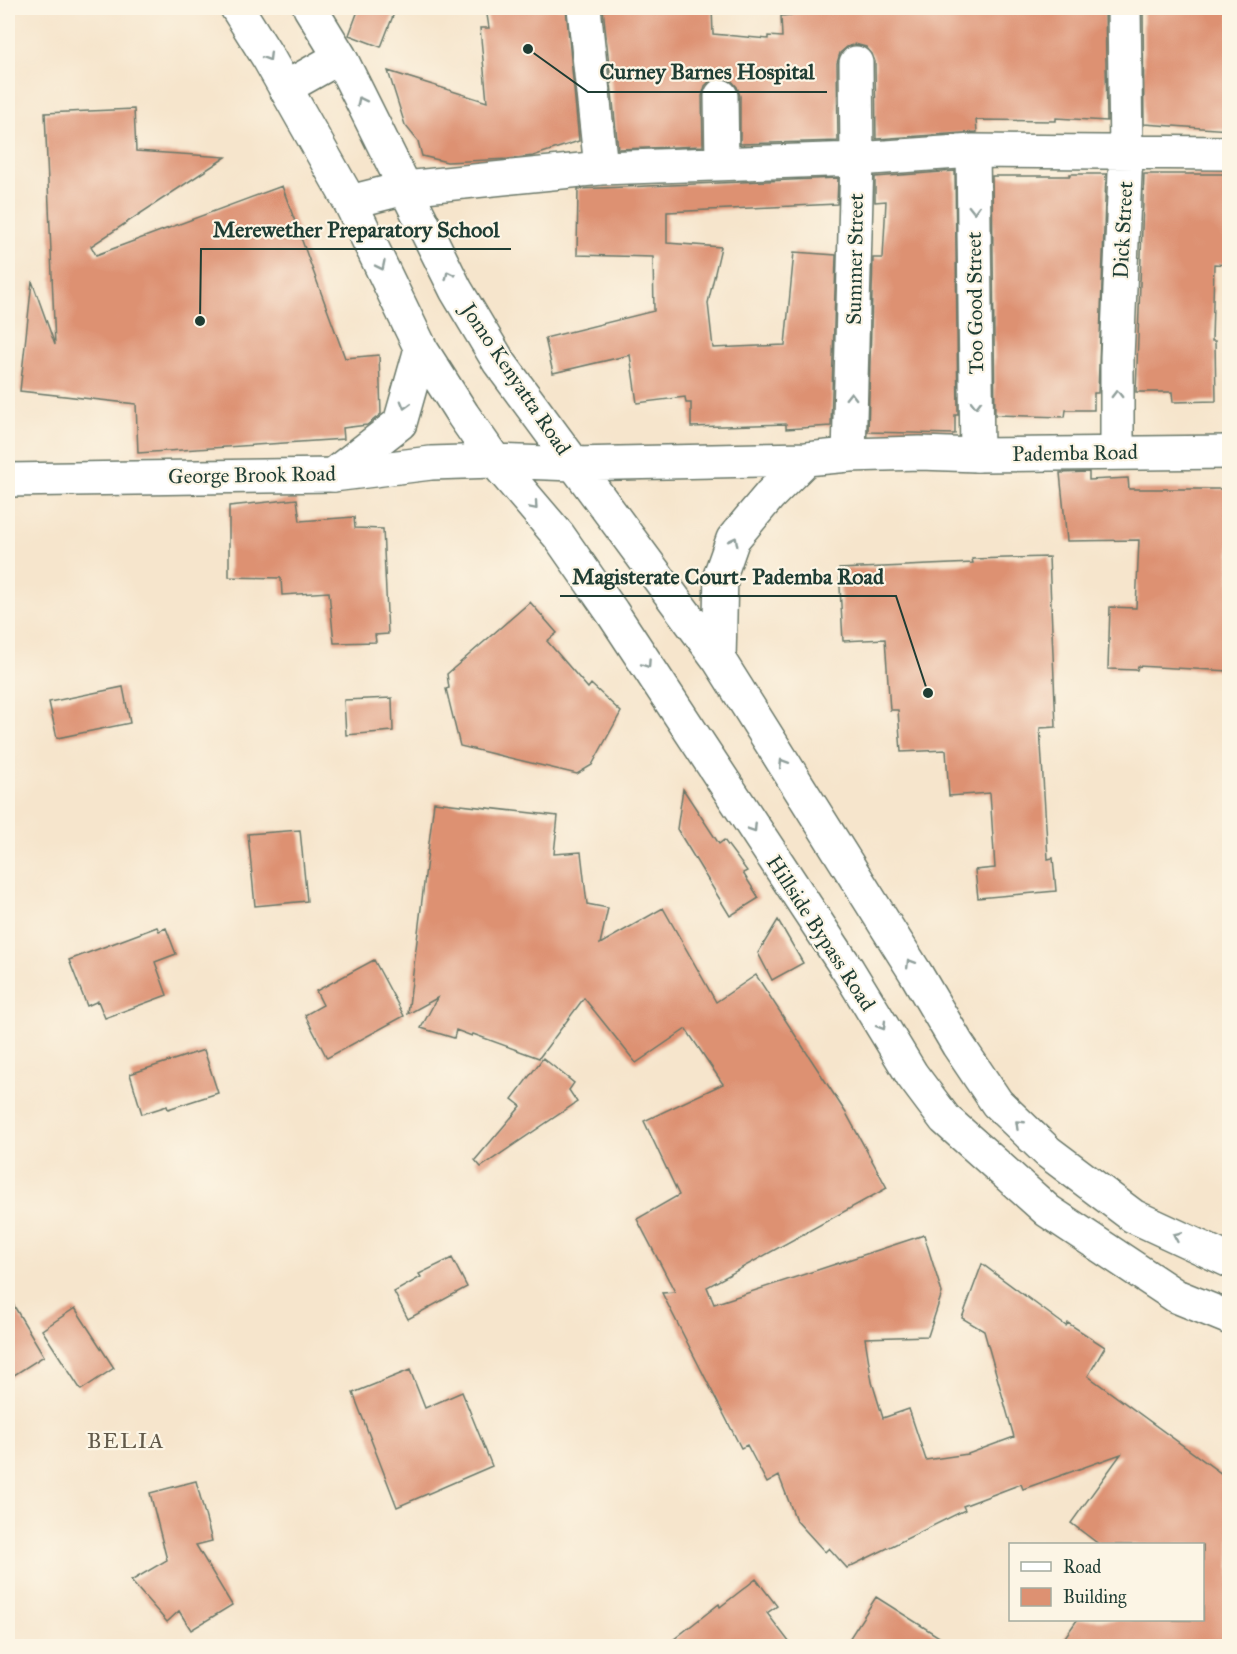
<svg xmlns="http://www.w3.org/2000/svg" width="1237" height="1654" font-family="'IM FELL Great Primer',serif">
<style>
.building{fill:#dd9172}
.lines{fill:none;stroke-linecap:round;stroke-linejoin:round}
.minor-casing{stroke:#6a7869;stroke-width:36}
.major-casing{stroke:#6a7869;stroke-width:36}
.minor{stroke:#fff;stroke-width:33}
.major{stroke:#fff;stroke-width:33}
.oneway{stroke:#8f9e9a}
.labels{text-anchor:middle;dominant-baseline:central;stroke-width:4.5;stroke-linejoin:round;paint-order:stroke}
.street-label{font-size:21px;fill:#1f3d34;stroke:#fcf5e5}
.neighbourhood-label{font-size:22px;letter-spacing:1.5px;fill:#625a4a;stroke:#fcf5e5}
.leader{fill:none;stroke:#1f3d34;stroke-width:2}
.callout-dot{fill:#1f3d34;stroke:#fcf5e5;stroke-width:2}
.callout-label{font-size:22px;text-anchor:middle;font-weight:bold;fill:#1f3d34;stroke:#fcf5e5;stroke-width:4.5;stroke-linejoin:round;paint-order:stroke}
</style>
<rect width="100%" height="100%" fill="#fcf5e5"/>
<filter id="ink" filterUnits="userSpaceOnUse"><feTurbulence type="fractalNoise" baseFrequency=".0167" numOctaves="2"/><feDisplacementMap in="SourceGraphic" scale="12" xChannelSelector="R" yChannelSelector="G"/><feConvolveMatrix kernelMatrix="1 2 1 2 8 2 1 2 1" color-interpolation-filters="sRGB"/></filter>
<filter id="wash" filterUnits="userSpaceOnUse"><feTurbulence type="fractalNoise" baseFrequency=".008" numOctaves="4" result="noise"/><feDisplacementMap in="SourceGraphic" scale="24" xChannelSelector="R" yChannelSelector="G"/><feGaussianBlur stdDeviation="1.35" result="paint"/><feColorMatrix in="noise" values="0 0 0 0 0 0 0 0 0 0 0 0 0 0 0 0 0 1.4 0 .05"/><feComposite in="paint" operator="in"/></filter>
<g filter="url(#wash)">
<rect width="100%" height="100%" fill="#f6e5cc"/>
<g id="blocks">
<!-- building -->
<path class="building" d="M359 8H396L381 47 349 35Z
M486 8H566L579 141 533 156 508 159 447 162 422 156 418 141 405 125 388 71 487 102 480 28H489Z
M603 8H712L713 34 768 39V36L782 37 781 16 791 15 790 8H1105L1107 121 1056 118V121L976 120 977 132 876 139 875 62 872 54 866 47 855 44 847 47 840 53 837 63 838 141 740 144V96L737 87 730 79 720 77 711 80 705 86 702 96 703 146 618 149Z
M1143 8H1230V130L1144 124Z
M134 109 136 151 226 157 91 246 96 255 282 186 345 358 379 355 381 414 367 425 343 428 344 439 138 453 136 404 20 391 32 281 55 345 45 113Z
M955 171 958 415H955V434L868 432 873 258H883L886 201 875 202V177Z
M1070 174H1106L1098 393H1094V410H1066L1065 417 995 415 992 176H1070Z
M1144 174H1230V265L1214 264 1212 341H1215L1216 401 1173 402 1172 392H1136Z
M838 178 837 204 667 212V243L721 247 708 303 713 348 785 345 794 252 836 255 831 426 786 429V424L691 427V403H686L685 397 637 403 630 355 553 373 545 338 654 311 653 257 577 255 578 189Z
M1089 472V480L1128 478 1129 489H1230V671L1138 666 1137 670 1108 669 1110 607 1136 608 1139 540 1067 541 1060 473Z
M297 499 300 521 354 517 355 528 383 529 388 634 375 635 376 642 334 643 329 592 282 595 281 578 229 577V506Z
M1049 557 1056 727 1040 728 1048 859 1053 858 1056 891 978 898 975 870 995 868 990 793 949 796 946 750 901 752 898 710H890L885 639 843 641 839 569 973 563 972 559Z
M530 602 557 633 547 641 588 688 591 684 621 712 592 765 577 774 460 746 446 689 449 688 447 674Z
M123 687 130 723 57 738 49 702Z
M392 698 393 731 346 735 344 700Z
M683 789 719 844 724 840 747 871 743 873 759 898 730 916 677 829Z
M434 802 558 816 554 854 581 852 587 904 608 908 600 944 663 908 716 1002 756 975 846 1113 887 1188 707 1287 714 1304 924 1235 942 1293 928 1336 865 1338 872 1382 883 1418 909 1409 926 1460 968 1454 1014 1437 984 1331 962 1318 982 1264 1066 1326 1068 1323 1105 1347 1088 1376 1230 1480V1647H1058L1077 1620H1203V1545H1100L1071 1523 1121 1454 1023 1489 1021 1484 963 1506 965 1510 847 1568 829 1548 825 1552 796 1520 779 1476 767 1483 747 1445 741 1448 662 1293 675 1292 637 1219 679 1195 644 1121 723 1084 686 1029 636 1063 584 998 539 1058 473 1034 472 1036 456 1030 454 1038 421 1028 437 998 408 1014Z
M300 830 307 901 255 906 248 834Z
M778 920 803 963 772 980 758 953Z
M157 927 159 931 166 928 176 954 155 962 167 995 105 1018 98 1001 87 1006 69 960Z
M374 960 404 1016 327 1058 305 1015 323 1005 316 991Z
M204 1050 218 1093 168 1109 167 1106 142 1114 130 1074Z
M543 1058 574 1083 569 1090 577 1102 481 1167 475 1160 521 1106 512 1099Z
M452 1258 467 1287 408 1319 394 1292 421 1277 419 1274Z
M8 1296 44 1356 8 1379Z
M75 1308 114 1368 81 1390 42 1330Z
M410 1370 425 1408 462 1392 492 1466 397 1507 353 1393Z
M196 1481 212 1541 196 1545 232 1605 191 1630 179 1611 167 1622 131 1581 167 1560 150 1493Z
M756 1579 777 1606 767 1613 793 1647H664L719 1604 720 1607Z
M876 1597 955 1647H844Z"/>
</g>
</g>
<g filter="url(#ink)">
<use href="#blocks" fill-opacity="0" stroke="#6a7869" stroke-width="1.5"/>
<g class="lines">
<!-- minor casing -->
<g class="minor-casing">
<path id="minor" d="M584 8 601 168
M721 96 722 163
M973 151 977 455
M350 202 405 188 601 168 857 159 973 151 1230 153
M1117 452V357L1126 151 1124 8
M849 455 857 159 856 63
M8 480 333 475 431 463 495 461"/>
</g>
<!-- major casing -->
<g class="major-casing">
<path id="major" d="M237 8 269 59 350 202 421 349 463 415 495 461 559 536 612 612 848 970 912 1075 945 1119 1048 1211 1176 1296 1230 1318
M310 8 340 57 456 290 499 362 719 660 915 972 958 1045 997 1103 1048 1152 1133 1216 1230 1261
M285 88 340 57
M495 461 573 464 806 459 849 455 920 453 977 455 1230 452
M333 475 400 423 421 349
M719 660 721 573 733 539 770 495 806 459"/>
</g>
<!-- minor -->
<use href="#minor" class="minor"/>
<!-- major -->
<use href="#major" class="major"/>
</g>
<!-- one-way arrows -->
<defs><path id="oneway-chevron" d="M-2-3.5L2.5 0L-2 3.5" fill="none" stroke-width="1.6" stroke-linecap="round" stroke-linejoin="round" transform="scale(1.5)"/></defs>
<g class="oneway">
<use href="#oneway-chevron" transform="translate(268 57) rotate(59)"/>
<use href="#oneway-chevron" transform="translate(361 101) rotate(-117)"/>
<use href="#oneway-chevron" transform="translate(974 209) rotate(89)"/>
<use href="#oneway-chevron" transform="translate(381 266) rotate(64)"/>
<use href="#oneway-chevron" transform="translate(449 275) rotate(-116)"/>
<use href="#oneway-chevron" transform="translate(1117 394) rotate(-90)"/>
<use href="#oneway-chevron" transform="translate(851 396) rotate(-89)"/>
<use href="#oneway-chevron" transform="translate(976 404) rotate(89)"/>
<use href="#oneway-chevron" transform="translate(405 405) rotate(106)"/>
<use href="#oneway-chevron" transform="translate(534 506) rotate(49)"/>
<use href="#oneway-chevron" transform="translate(734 541) rotate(-63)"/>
<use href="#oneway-chevron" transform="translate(647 664) rotate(56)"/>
<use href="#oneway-chevron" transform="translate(783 763) rotate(-122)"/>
<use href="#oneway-chevron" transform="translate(753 828) rotate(57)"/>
<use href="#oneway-chevron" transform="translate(910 963) rotate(-122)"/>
<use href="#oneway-chevron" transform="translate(882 1026) rotate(59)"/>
<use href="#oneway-chevron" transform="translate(1019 1124) rotate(-136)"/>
<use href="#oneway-chevron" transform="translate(1177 1236) rotate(-155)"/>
</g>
</g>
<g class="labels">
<!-- street labels -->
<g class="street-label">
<text transform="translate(1123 230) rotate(-87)">Dick Street</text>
<text transform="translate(855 259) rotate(-89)">Summer Street</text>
<text transform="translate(975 303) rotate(-91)">Too Good Street</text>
<text transform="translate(516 379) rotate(56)">Jomo Kenyatta Road</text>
<text transform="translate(1075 453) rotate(-1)">Pademba Road</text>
<text transform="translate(252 475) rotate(-1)">George Brook Road</text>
<text transform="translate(821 933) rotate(57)">Hillside Bypass Road</text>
</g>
<!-- neighbourhood labels -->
<g class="neighbourhood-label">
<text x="126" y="1440">BELIA</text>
</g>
</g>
<!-- callouts -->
<path class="leader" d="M528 49L588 92H827M200 321L201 249H511M928 693L896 596H560"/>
<g class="callout-dot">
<circle cx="528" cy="49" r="6"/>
<circle cx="200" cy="321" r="6"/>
<circle cx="928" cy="693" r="6"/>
</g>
<g class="callout-label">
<text x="707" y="79">Curney Barnes Hospital</text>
<text x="356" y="237">Merewether Preparatory School</text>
<text x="728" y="584">Magisterate Court- Pademba Road</text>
</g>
<!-- margin -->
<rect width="1237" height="1654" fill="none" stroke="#fcf5e5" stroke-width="30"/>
<!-- legend -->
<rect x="1009" y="1543" width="195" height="78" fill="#fcf5e5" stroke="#a4ab9e" stroke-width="1.5"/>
<rect x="1021" y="1562" width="30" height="9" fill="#ffffff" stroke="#a4ab9e" stroke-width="1.5"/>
<text x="1063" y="1573" font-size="18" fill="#1f3d34">Road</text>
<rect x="1021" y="1588" width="30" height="18" fill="#dd9172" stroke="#a4ab9e" stroke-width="1.5"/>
<text x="1063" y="1603" font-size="18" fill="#1f3d34">Building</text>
</svg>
